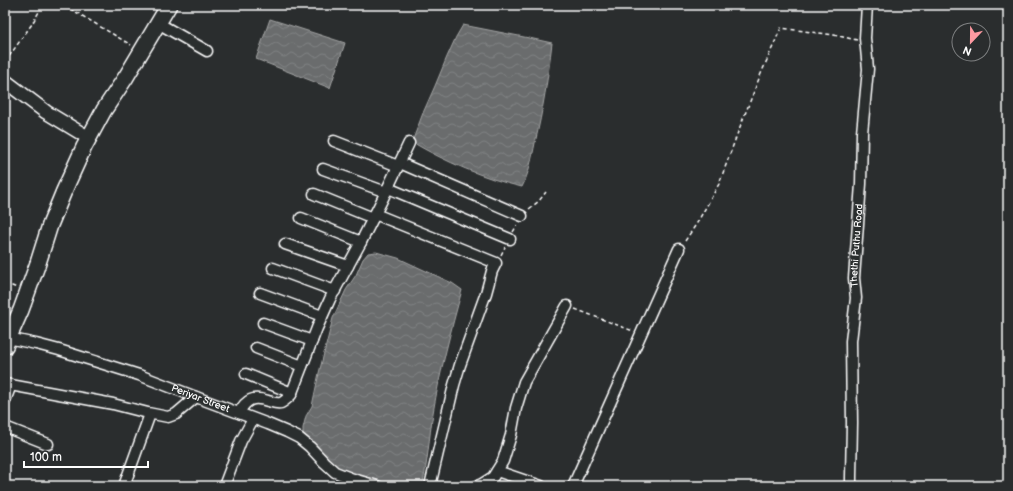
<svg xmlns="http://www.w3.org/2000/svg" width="1013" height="491" font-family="'Balsamiq Sans',sans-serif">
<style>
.water{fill:url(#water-waves);stroke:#a6a7a7}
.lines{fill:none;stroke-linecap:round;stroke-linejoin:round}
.street-casing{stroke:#fff;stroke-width:13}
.secondary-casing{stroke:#fff;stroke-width:16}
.primary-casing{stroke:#fff;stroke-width:18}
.path{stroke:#fff;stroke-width:1.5;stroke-dasharray:4 3;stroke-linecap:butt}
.street{stroke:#2a2d2e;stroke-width:10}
.secondary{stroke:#2a2d2e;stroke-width:13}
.primary{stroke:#2a2d2e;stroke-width:15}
.labels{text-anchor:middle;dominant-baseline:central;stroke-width:3;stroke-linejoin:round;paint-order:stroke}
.street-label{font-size:10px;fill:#fff;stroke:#2a2d2e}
</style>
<defs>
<pattern id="water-waves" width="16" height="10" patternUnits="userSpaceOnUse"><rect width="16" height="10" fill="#6a6c6d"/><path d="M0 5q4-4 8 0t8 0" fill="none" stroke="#808283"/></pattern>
</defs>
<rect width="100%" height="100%" fill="#2a2d2e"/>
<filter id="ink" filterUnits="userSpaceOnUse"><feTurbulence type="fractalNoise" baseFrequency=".025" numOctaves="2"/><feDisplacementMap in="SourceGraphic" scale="8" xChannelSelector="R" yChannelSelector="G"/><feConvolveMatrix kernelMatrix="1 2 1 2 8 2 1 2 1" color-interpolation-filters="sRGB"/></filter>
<g filter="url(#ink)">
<!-- water -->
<path class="water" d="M270 19 345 43 330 88 256 59Z
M463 25 529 38 552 43C548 77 543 110 535 143 532 158 529 173 522 187 483 178 446 162 412 142L423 113 435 86 447 57 456 37Z
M376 252 398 258 452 283 462 290C451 330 440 371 433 413 429 437 428 462 422 486H396L340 470 303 435V428L306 416 312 406 319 373 333 318 346 290 356 275 363 259 368 253Z"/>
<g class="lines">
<!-- street casing -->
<g class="street-casing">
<g id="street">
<path d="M158 23 207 51"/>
<path d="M334 141 398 166"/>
<path d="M400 163 522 216"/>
<path d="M323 169 386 192"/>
<path d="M388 188 510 239"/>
<path d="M314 194 373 218"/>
<path d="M375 214 496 263 492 271 486 293 460 365 454 385 430 486"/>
<path d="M301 218 361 242"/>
<path d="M285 244 348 266"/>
<path d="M273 268 335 291"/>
<path d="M260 293 322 316"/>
<path d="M263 323 312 341"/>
<path id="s1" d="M8 338 36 344 59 350 139 375 196 397 268 424 287 432 299 438 310 447 324 462 335 472 353 479 377 486"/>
<path d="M256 348 302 366"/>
<path d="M246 374 292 393"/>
<path d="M5 384 113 404 148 413 168 417 176 414 196 397"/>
<path d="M5 401 11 385"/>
<path d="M239 413C246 399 253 396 268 401 272 402 276 404 281 403 285 401 288 398 291 395L317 328 330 299 361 242 383 198 409 143"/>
<path d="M5 427 48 444"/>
<path d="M497 471 541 486"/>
<path d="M124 486 150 414"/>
<path d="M224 486 241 441 253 419"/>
<path d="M477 486 482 484 493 477 503 461 511 435 516 408 524 382 567 306"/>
<path d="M573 486 581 468 679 249"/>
<path id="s2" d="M851 486V477L852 423 851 341 856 298 854 278 861 184 862 133 868 69 865 38 867 5"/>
</g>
</g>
<!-- secondary casing -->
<g class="secondary-casing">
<path id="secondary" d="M5 81 46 112 89 138"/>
</g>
<!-- primary casing -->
<g class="primary-casing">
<path id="primary" d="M5 346 21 310 38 263 50 225 64 191 84 147 104 110 126 77 169 5"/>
</g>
<!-- path -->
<path class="path" d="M64 5 131 45
M5 62 32 24 43 5
M529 209 539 201 546 192
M513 232 517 225
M685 241 697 223 719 184 738 132 760 76 781 28 834 35 857 40
M501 255 505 247
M5 283 17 288
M575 309 633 331"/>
<!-- street -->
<use href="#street" class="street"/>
<!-- secondary -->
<use href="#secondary" class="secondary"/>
<!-- primary -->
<use href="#primary" class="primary"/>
</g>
</g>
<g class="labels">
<!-- street labels -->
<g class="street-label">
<text stroke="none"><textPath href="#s2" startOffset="241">Thethi Puthu Road</textPath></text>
<text stroke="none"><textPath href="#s1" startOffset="202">Periyar Street</textPath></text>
</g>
</g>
<!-- margin -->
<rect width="1013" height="491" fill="none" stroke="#2a2d2e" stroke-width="20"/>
<rect x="10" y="10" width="993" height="471" fill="none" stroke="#fff" stroke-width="1.5" filter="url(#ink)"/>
<!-- north arrow -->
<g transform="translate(971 42) rotate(202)"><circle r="19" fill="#2a2d2e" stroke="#7f8182"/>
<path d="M0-3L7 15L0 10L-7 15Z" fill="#ff9aa2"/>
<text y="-6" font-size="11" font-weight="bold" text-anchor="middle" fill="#ffffff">N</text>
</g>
<!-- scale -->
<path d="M24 461v6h124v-6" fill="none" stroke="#ffffff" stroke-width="2"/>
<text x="30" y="461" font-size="12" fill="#ffffff" stroke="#2a2d2e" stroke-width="3" paint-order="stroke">100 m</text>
</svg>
